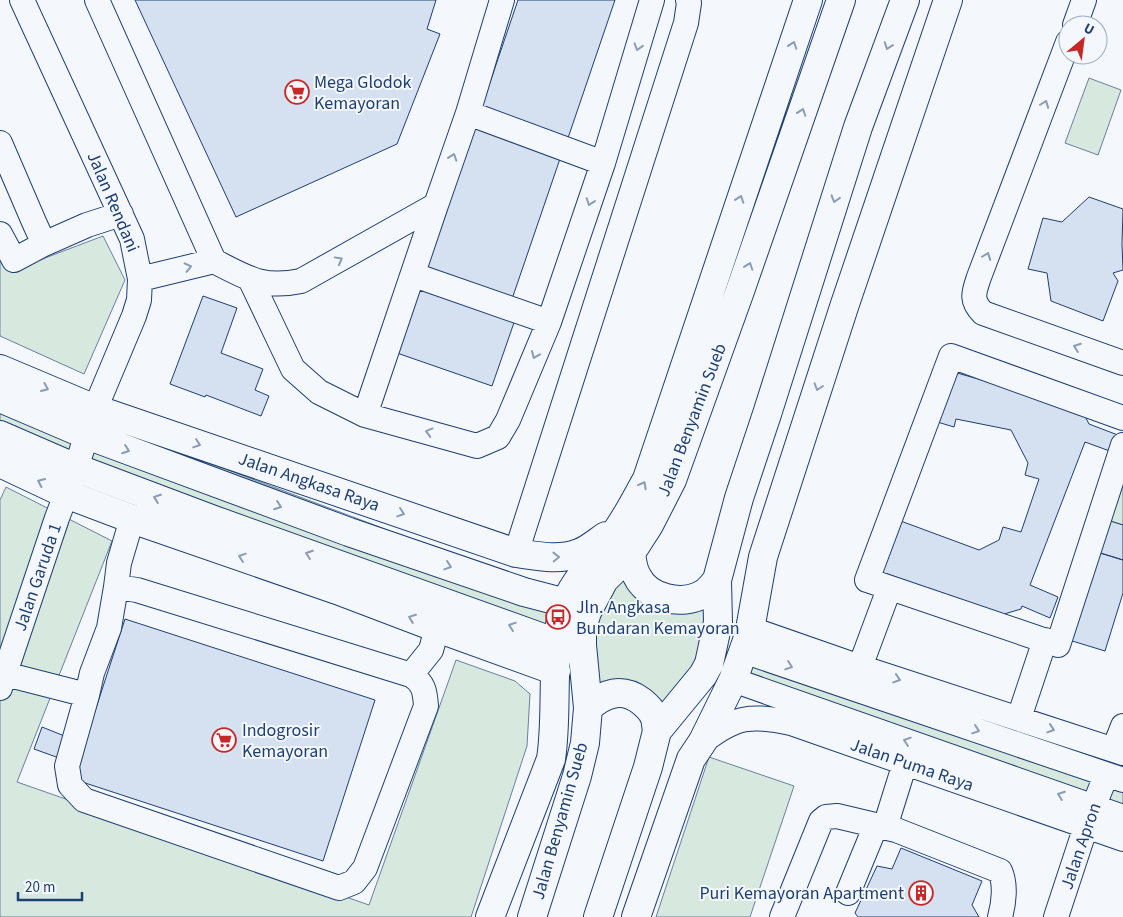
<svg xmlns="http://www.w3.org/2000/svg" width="1123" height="917" font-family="'Source Sans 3',sans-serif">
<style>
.green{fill:#d7e8df;stroke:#687fa3}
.building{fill:#d5e0f0;stroke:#1d3f73}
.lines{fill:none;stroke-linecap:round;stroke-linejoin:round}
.minor-casing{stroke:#1d3f73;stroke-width:26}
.major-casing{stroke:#1d3f73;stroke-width:30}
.minor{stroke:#f4f7fb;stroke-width:24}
.major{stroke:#f4f7fb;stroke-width:28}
.oneway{stroke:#889bb7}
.labels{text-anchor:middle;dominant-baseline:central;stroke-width:4;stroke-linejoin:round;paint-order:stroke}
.poi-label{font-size:18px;fill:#1d3f73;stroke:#f4f7fb;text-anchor:start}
.street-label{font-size:18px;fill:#1d3f73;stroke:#f4f7fb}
</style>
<rect width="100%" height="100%" fill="#f4f7fb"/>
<!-- green -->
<path class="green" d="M1089 78 1121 90 1098 155 1065 143Z
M103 236 125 280 84 374 0 336V241L16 269Z
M0 380 93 419 552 592 557 643 0 435Z
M1123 469V525L1107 520Z
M6 487 112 541 17 782 369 905 456 660 515 681 530 694 527 746 471 917H0V500Z
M631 553 668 600 717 580 718 622 657 731 633 696 588 708 587 612Z
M749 635 1123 776V816L733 680Z
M709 757 794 786 750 917H656Z"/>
<!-- building -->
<path class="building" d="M135 0H436L427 29 440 34 397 144 236 217Z
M518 0H615L568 138 481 109Z
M475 120 563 150 511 302 423 272Z
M1089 197 1123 209 1122 244 1123 270 1113 273 1118 281 1103 321 1051 301 1047 273 1028 269 1043 218 1062 222Z
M421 281 517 314 492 386 397 353Z
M203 296 237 308 221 353 263 369 255 390 269 396 261 416 206 395 205 397 170 384Z
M950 371 1081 408 1089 424 1123 437 1118 454 1085 442 1030 585 1058 597 1050 618 1022 606 1021 609 1001 615 879 571 898 520 979 550 999 540 1003 527 1021 532 1039 479 1025 475 1028 463 1011 430 956 419 954 427 934 421Z
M1107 520 1123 525V560L1097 552Z
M1097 552 1123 560V593L1105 651 1069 640Z
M125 619 375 700 323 861 73 779Z
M42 727 67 737 59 758 34 749Z
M901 848 982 881 972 905 979 917H858L855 913 877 866 892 869Z"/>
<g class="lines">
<!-- minor casing -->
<g class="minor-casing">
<path id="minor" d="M97 0 214 261
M1075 25 1084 0
M1068 42 979 277C974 292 970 300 983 313L1123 363
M468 113 603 163
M0 143 34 222 44 244 87 225 121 214
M0 234 14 260 44 244
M414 275 549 322
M140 279 214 261C247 278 263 289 301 281L436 205 468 113 502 0
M251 281 293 369 319 392 365 415 477 446 498 437 508 420 549 322 603 163 652 0
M365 415 436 205
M1123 418 951 356 867 580 1058 645 1123 445
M516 553 686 23 689 3 688 0
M751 629 860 667 1123 753
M743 651 1123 780
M860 667 889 589
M5 674 87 695 92 673 109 628 116 587
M411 675 431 650 437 628
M733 680 1123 817
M0 688 57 518 76 468 95 409 134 316 139 300 140 279 132 239 22 0
M87 695 67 766 70 785 84 800 339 888 354 882 365 868 426 706C425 692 424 683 411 675L137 590 116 587 119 563 132 519
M1019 718 1045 640
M703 741C712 735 722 727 733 723 750 715 773 719 791 723L1123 839
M1114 749 1123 726
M885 827 905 763
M848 893 876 825
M782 917 821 821 826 817 837 816 896 830 1000 871C1006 884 1004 903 1000 917
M1056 917 1086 826 1106 775"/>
</g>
<!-- major casing -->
<g class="major-casing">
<path id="major" d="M0 369 95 409 516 553C537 556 559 561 579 553 588 550 597 542 606 536
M0 398 87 435 349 532 524 592 566 603
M0 435 76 468 214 520 557 643
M0 463 66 494 132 519 337 590 437 628 556 671
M631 553C632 560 633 570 637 576 648 599 682 606 703 594 708 591 713 585 717 580
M588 708C604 693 622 687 641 701 646 705 651 709 654 716 656 720 656 726 657 731
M490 917 551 759C559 707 548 650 567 600 576 578 604 549 618 529 629 513 638 495 647 479L808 0
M532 917 577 776 585 743 588 708 582 645V628L587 612 604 580 631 553 649 525 672 480 740 291 841 0
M598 917 648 767 657 731 703 675 709 664 718 622 717 580 739 498 767 414 858 127 905 0
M636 917 691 759 703 741 733 680 749 635 763 557 844 307 948 0"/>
</g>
<!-- minor -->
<use href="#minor" class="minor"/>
<!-- major -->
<use href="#major" class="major"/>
</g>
<!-- one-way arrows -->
<defs><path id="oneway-chevron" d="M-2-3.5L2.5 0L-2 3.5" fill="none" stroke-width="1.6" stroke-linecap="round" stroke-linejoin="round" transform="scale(1.25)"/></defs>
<g class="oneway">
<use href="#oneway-chevron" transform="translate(793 45) rotate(-71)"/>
<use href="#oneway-chevron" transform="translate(888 46) rotate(110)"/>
<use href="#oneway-chevron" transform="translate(638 47) rotate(107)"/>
<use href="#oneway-chevron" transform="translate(1045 104) rotate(-69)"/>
<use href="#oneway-chevron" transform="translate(802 112) rotate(-71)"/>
<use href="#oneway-chevron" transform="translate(453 157) rotate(-71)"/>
<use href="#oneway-chevron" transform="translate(740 199) rotate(-71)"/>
<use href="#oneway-chevron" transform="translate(835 199) rotate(107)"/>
<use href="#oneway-chevron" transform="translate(590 202) rotate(109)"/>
<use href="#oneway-chevron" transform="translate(987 256) rotate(-69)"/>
<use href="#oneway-chevron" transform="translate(339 260) rotate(-29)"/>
<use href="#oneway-chevron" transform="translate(749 266) rotate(-71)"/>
<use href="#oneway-chevron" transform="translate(188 267) rotate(-13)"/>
<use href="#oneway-chevron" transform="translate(1077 347) rotate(-160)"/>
<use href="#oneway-chevron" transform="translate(535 355) rotate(113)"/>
<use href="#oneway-chevron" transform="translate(818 387) rotate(108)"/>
<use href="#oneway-chevron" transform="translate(45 388) rotate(23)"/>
<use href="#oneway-chevron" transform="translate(429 432) rotate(-165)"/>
<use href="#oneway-chevron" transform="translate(197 444) rotate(19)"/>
<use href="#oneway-chevron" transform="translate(126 450) rotate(20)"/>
<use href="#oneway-chevron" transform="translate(41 482) rotate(-155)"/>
<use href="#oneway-chevron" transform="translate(643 485) rotate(-62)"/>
<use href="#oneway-chevron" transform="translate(157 498) rotate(-159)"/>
<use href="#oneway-chevron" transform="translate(278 506) rotate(20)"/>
<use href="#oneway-chevron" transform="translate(401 513) rotate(19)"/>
<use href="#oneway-chevron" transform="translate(309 554) rotate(-160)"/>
<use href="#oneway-chevron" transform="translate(242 557) rotate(-161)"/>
<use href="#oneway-chevron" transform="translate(556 557) rotate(-1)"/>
<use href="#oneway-chevron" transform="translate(448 566) rotate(19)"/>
<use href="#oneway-chevron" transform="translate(412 618) rotate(-159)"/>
<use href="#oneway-chevron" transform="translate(512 626) rotate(-161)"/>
<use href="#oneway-chevron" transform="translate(789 666) rotate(19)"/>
<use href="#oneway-chevron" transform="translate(897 679) rotate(18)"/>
<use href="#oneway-chevron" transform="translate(1051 729) rotate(18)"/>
<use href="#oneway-chevron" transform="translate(976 730) rotate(19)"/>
<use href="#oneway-chevron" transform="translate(907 741) rotate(-161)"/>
<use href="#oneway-chevron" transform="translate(1061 795) rotate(-160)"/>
</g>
<!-- icons -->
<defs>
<g id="supermarket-ring" transform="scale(1.25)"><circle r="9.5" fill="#f4f7fb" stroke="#c62828" stroke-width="1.5"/><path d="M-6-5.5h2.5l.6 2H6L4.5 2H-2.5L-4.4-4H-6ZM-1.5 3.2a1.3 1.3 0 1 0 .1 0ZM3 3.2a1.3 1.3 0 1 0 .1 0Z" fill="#c62828"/></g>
<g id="bus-ring" transform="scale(1.25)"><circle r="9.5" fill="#f4f7fb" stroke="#c62828" stroke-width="1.5"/><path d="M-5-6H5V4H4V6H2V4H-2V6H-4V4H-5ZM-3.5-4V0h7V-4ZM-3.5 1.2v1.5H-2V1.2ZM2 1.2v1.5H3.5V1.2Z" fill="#c62828"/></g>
<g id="building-ring" transform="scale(1.25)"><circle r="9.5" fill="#f4f7fb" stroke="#c62828" stroke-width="1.5"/><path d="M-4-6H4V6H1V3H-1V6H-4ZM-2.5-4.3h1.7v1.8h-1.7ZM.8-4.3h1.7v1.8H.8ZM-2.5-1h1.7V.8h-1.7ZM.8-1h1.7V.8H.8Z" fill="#c62828"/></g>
</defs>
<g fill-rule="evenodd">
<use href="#supermarket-ring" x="297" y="92"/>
<use href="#bus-ring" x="558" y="617"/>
<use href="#supermarket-ring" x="224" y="740"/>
<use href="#building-ring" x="921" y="893"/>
</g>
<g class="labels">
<!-- poi labels -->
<g class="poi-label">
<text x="314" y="82">Mega Glodok<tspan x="314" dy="21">Kemayoran</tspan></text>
<text x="576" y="607">Jln. Angkasa<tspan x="576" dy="21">Bundaran Kemayoran</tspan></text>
<text x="242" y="730">Indogrosir<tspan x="242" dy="21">Kemayoran</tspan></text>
<text x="904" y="893" text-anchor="end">Puri Kemayoran Apartment</text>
</g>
<!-- street labels -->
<g class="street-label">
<text transform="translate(113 202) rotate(67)">Jalan Rendani</text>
<text transform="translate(692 420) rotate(-69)">Jalan Benyamin Sueb</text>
<text transform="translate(309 482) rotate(19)">Jalan Angkasa Raya</text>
<text transform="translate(38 577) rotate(-71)">Jalan Garuda 1</text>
<text transform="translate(912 765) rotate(19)">Jalan Puma Raya</text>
<text transform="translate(560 821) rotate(-74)">Jalan Benyamin Sueb</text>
<text transform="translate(1081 846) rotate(-71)">Jalan Apron</text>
</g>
</g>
<!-- north arrow -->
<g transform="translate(1083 40) rotate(29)"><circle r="24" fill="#f4f7fb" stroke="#9eadc5"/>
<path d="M0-4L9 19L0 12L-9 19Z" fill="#c62828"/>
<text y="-8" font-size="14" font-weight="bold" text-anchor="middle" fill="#1d3f73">U</text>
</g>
<!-- scale -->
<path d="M18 892v8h64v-8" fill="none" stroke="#1d3f73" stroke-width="2.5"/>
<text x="25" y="892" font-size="15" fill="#1d3f73" stroke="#f4f7fb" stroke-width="4" paint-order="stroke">20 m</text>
</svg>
